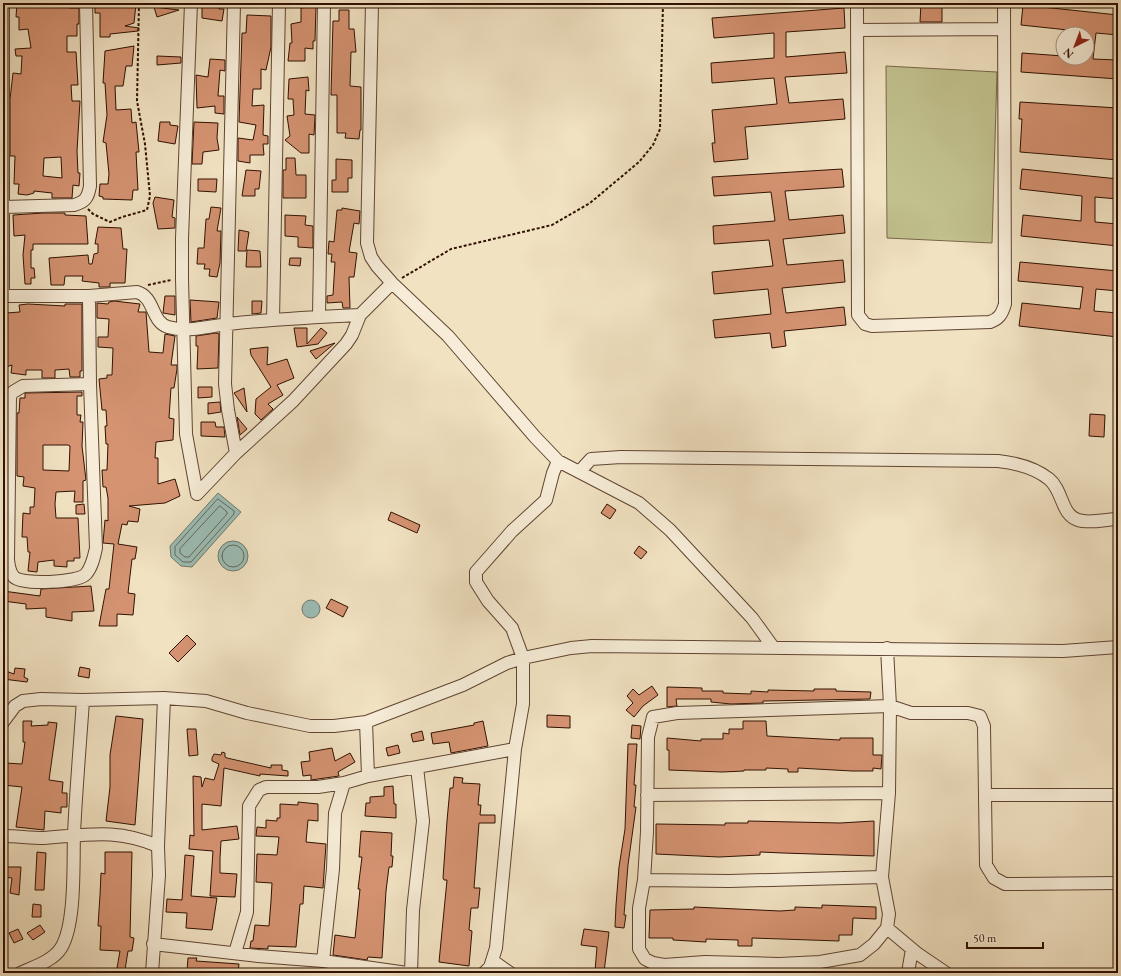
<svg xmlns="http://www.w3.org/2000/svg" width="1121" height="976" font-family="'EB Garamond',serif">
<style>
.green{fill:#c1c18e;stroke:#786848}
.water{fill:#9bbdb4;stroke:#70786c}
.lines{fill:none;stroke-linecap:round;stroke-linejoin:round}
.shore{stroke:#66665a;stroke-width:1}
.building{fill:#d59372;stroke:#301001;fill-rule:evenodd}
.minor-casing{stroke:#604431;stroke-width:14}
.path{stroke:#301001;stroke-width:2;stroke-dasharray:3 2;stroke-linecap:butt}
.minor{stroke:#f6ecd7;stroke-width:12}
</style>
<rect width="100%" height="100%" fill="#f1e2c2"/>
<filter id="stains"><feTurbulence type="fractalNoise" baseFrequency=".005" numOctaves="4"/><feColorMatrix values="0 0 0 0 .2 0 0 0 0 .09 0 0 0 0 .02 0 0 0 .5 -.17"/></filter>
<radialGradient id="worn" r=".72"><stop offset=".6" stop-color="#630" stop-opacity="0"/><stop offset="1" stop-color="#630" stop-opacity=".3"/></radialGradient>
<!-- green -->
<path class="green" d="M886 66 997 72 992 243 887 238Z"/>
<!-- water -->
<path class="water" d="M218 493 241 512 192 567 181 566 171 557 170 546Z
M218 556a15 15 0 1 1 30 0a15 15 0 1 1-30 0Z
M302 609a9 9 0 1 1 18 0a9 9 0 1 1-18 0Z"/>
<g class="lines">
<!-- shore -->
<path class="shore" d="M218 499 234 511V514L191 562H183L175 555V547Z
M220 506 227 512V514L189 557H185L180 553V549Z
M222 556a11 11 0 1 1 22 0a11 11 0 1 1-22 0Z"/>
</g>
<!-- building -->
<path class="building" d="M17 3H69V8H79V24H77V36H67V52H76L78 85H71L72 101H80L77 151 78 173H80L79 186 73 185 72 198H52V193L34 191V193L27 195 18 194 19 184H14L15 156H10V99L13 73 21 74 22 56H16L15 49 31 48 28 29 19 30V17H16ZM61 157 62 178 43 176 44 158Z
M125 3 136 4 134 23 125 26 139 28 138 31 110 34V37H100V13H95V4Z
M202 3H220L219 9H224L222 21 202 18Z
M921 3H942V22H920Z
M1023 5 1118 15V35L1096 33 1093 59 1118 60V79L1021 72 1022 53 1063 56V58H1087V32L1021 25Z
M316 6 315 41H313V49L305 48V61H288L290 43H292L291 24 301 22V8Z
M154 7 179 10 157 17Z
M844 8 845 28 786 32V57L845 52 847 73 785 77 789 103 843 99 845 119 745 127 748 159 714 162 712 143H715L712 110 777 104 774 78 712 83 711 63 774 58V33L714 38 712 18Z
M339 10H349V29H354L356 52H351L350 86 361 87V130H360L359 139 345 138 346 133H337V95H331L333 21H339Z
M247 15 271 16V47L266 70 261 69V89H253L252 106 264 105 263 135 268 136V144H263L264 155H250V163L238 161V138L253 140 256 125 239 122 242 33H246Z
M134 46 132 66H126L123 86H115L116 110 131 109 132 123 136 122 139 152H136L138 190H133L132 200 103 199V197L99 196 100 184H108L109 174 106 143 103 142 107 115 105 83H103L105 51Z
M157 56 181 57V63L157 65Z
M210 59 225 60V71L220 70 218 96H224V114L215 113V106L197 108 196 75 208 77Z
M308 77 309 91 306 90 305 114 315 115 314 135 309 134V153H301L285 140 290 136 287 116 294 115 293 99H288L289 79Z
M1020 102 1118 108V160L1020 152 1022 119H1019Z
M160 122H170V125L178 126 175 144 158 141Z
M194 122 218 123 217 138 219 150 203 152 202 164H192Z
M286 158H295L296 175H306V198H283V170H286Z
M336 159 352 160V178H348V192H332V180H336Z
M842 169 844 187 785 191 789 220 843 215 845 233 783 239 787 265 843 260 845 282 782 288 786 313 844 307 846 325 784 331 786 346 772 348 770 333 715 338 713 320 771 314 768 289 714 294 712 272 773 266 769 240 714 244 713 226 775 221 771 192 714 196 712 177Z
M1022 169 1118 179V199L1095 197V222L1118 224V246L1021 236 1023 215 1081 221 1082 196 1020 189Z
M246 170 261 171 259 189H255V196H242Z
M198 179H217L216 192 198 191Z
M155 197 174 200 172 217 175 218V228L158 229 153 203Z
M211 207 221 208 217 231H221L220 263 217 277 209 276 210 269H204L205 264H197L198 248H204L206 219H209Z
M342 208 360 211 359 224 354 223 349 252 357 253 354 277H349L350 308H343L342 302 327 303V296L333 295 335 262H331L332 254H328L329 241 334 242 337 210H342Z
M43 213H65V215L86 216 88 244H33V250H31V268H34L35 278H31V284H25L23 255 25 235 14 236 13 215Z
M285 215 306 216 305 225 313 226V248L298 247V237L285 236Z
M98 227 121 228 123 249H127L125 283H110V287H99V283L82 281 83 276H65L64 285H51L49 258 88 255 89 264H92L94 254 98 253V244H95Z
M239 230 249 232 246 251H238Z
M247 250 260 251 261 267H246Z
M290 258H301L300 266 289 265Z
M1020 262 1118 271V291L1096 289 1094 311 1118 313V337L1019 326 1022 303 1080 309 1083 287 1018 281Z
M165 296H175V315L163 313Z
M190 300 219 302 217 318 191 322Z
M114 301 140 304 138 312H146L149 352 163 353 165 334 175 336 171 365H177V369L174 388H171L169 418 174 419 173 440 156 442 155 458H158V484L175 479 180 496 165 503 129 506 140 509 138 522 128 521 127 525 122 524 118 544 137 547 135 559H132L128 593 135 594 133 615 117 614V626H99L106 589H109L114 544 103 543 105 520 108 521V498L106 487H103L102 470H107L108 444H106L105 426H107L106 410H102L99 379 107 378V375H112L113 348 98 347V337H108L109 319 97 318V303L108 304 109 302Z
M252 301H262L261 313 252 314Z
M28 304 65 306V304H82V371H80V377H70L69 369 55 370V378H42V370H26V375L11 373 12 365 3 368V334H5L4 326H7L6 313 20 312 19 305Z
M294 328H307V344L321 328 327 333 318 344 297 347Z
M216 333 219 334 218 368 197 369 198 346H196V336Z
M335 343 316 359 310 351Z
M268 347 267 365 287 359 294 378 277 385 283 395 268 404 273 409 261 420 255 414 256 399 271 387 251 355 250 349Z
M198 387H212V397L198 398Z
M244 388 247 412 234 393Z
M82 392V396H77V415H81L80 422H83L82 446 86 480 83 481V502H74L75 491 56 492 55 504 56 518H78L80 558H74V561H67V567L54 566V560L38 562 37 572 28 571 30 552H28L27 537H22L23 513 30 514V507H34L35 488 23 486 24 477 17 476V413H19L20 398H25V393ZM43 445H68L70 446 69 471 43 470Z
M220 402 221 412 208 414V403Z
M1090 414 1105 415 1104 437 1089 436Z
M237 417 247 429 240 435Z
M201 422H215L216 427H224L225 437 201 436Z
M84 504 85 514H76V505Z
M607 504 616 510 610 519 601 513Z
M391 512 420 525 417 533 388 520Z
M639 546 647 552 641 559 634 553Z
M91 586 94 611 72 612V621L46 617V608L26 609V604L3 601V591L40 596 41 589Z
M331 599 348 607 343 617 326 608Z
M187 635 196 644 178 662 169 653Z
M80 667 90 669 89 678 78 676Z
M15 668 25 669 24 677 28 679 27 682 3 679V670L14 674Z
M652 686 658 695 643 706 634 717 626 710 633 703 627 696 633 689 639 695Z
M667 687 702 688V691H723V693L751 694V691L768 692V690L814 691V689H836V691L871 692 870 699 763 701V703L731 704 711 702V699H676L677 706 667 707Z
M547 715 570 716V728L547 727Z
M116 716 143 719 135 825 106 821 110 787V755Z
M23 721H32L31 726 48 725V722L57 723 49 780 63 782 62 793H67V807H61V813L45 811 44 830 16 827 22 787 3 785 5 763 22 764 25 742H23Z
M483 721 488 746 451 753 449 742 433 744 431 733 474 725V723Z
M743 721H766L767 736 840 740V738H873V755H882L881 769 873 768V771H852L798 768V772H788V769L766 768V770H744V771L722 772 669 770V750H667V738L701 741V739H723V733L729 734V729H743Z
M632 725 641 726 640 739 631 738Z
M187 729H196L198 755 189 756Z
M422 731 424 740 413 742 411 734Z
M628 744H637L634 785H636L634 807H636L628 865 624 915H626L624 928 615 927 616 905 619 867 625 829Z
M398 745 400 753 388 756 386 748Z
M332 748 335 761 350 753 355 762 338 772 339 776 311 780V775L303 776 301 762 310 761 309 752Z
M222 752 225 753V757L227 758 271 768V765H282V770L288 771V776L260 774V776L224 768 221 806 202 804V830L237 826 239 839 221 841 220 858V873L237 874 235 897 210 896 213 851 189 849 190 835 194 836 193 776 201 777 202 787 205 778 214 780 219 764 212 761V758L214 754 221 755Z
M454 777 463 778 462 783 480 784 478 805H481L480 815H495V823H479L474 888H480L478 908H471L469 930 472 931 469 966 439 962 447 880H444L443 878 447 821 450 788H453Z
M393 786 394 804H396V818L365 816 366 803H370V797L384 796V787Z
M298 802 318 804V821L308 820 306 842 326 844 323 888 304 886 303 904H300L296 947 268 946V949L250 948 251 941H253L255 925 269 926 271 901 272 883 256 882 257 854 277 855 279 837 256 836 257 827 266 828V820L277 821V818H280V804L298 805Z
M748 821 840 823 874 821V856L783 853 760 852V855L719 857 656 854V824L725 825V823H748Z
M361 831 392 833 391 856H393L392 867H389L386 891 382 958 368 957 367 960 333 955 335 935 355 938 360 889H358L362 857H359Z
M37 852 46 853 44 890H35Z
M105 852H132L130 937 134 938 132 951H128L125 970 117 968 120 951 100 950 101 926H98L100 895 101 873 105 874Z
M185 855 194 856 191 896 217 898 212 930 186 928 187 913 166 912 167 899 182 900Z
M3 867H21L19 895 10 893 12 878 3 877Z
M33 904 41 905V917H32Z
M822 905 876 907V919L853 918 852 935H839V941L752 938V946H738V940L706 939V942L673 940V938H649L650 910 694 909V907L780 911 795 910V907L822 908Z
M40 925 45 932 33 940 27 933Z
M18 929 23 939 14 943 9 933Z
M584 929 609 932 604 972 595 971 597 947 581 945Z
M188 958H197L196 961 239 964 238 973H206V971H187Z"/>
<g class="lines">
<!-- minor casing -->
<g class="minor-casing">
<path id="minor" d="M3 3V296
M191 3 182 238V279L186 434 197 494
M234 3 225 384 228 410 236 453
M372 3 367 243 371 257 377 266 392 283 448 336 535 437 558 461 639 503 670 530 752 618 773 647
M857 3 858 315 865 324 872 326 990 322C999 319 1002 314 1005 304L1004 3
M857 30 1004 29
M4 207 74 205C85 202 88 198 90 186L86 3
M3 296H89L137 292C155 297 151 322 168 327 188 333 208 326 229 324 272 319 316 317 360 315L392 283
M89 296 90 384 96 548C94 557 92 567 86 574 78 583 22 585 14 577 9 572 9 566 8 560L10 396 13 392 23 386 90 384
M319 316 324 3
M273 320 279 3
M580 471 591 459 621 457 998 461C1016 463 1034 467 1049 479 1063 490 1061 515 1078 520 1090 524 1106 519 1118 519
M197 494 236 453 293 401 346 344 352 335 360 315
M887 648 890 706 889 793 882 877 889 914 887 928 874 944 860 955 820 962 779 964 705 962 664 965 653 963 645 959 639 949V908L644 880 647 832 648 737 653 717 677 713 890 706 911 713H968L980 716 984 726 986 865 994 878 1005 884 1118 883
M3 722 15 706 23 701 41 699 83 700 164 698 206 701 247 713 310 726H334L366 722 463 685 507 663 523 658 571 648 592 646 1063 651 1118 647
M366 722 368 776
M647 795 889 793
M986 795H1118
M3 836C16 836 30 838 43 838 87 835 116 828 158 846
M644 880 729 881 882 877
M887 928 918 954 946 973
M153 944 258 956 323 961 407 973
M235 953 247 912 249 806 259 790 266 787H318L344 783 368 776 515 749
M323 961 333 869 335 813 344 783
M493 961 510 973
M20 973C33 967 53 961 61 948 76 924 73 863 74 834 76 790 80 745 83 700
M152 973 159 875 158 846 164 698
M411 973 413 910 423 821 417 767
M484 973 490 967 496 948 515 749 523 704V658L512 628 488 601 476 582V572L512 531 546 500 553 473 558 461
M908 973 912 949"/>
</g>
<!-- path -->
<path class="path" d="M88 209 93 214 110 222 122 217 147 210 150 196 145 144 137 101 139 3
M402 278 451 249 552 225 590 203 639 162 653 145 660 129 663 3
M148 285 171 280"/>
<!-- minor -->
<use href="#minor" class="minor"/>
</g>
<!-- margin -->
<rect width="1121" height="976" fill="none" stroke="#f1e2c2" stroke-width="16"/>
<rect x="4" y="4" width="1113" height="968" fill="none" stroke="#301001" stroke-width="2"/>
<rect x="8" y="8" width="1105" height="960" fill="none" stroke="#301001"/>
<!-- north arrow -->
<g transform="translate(1075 46) rotate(222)"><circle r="19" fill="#f6ecd7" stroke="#a79481"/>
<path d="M0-3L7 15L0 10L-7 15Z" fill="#8f2418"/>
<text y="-6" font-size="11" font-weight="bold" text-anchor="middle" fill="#301001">N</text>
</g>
<!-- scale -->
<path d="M967 942v6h76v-6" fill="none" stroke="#301001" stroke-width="2"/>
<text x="973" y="942" font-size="12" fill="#301001" stroke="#f6ecd7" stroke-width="3" paint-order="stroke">50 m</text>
<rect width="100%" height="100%" filter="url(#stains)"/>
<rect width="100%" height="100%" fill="url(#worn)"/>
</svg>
